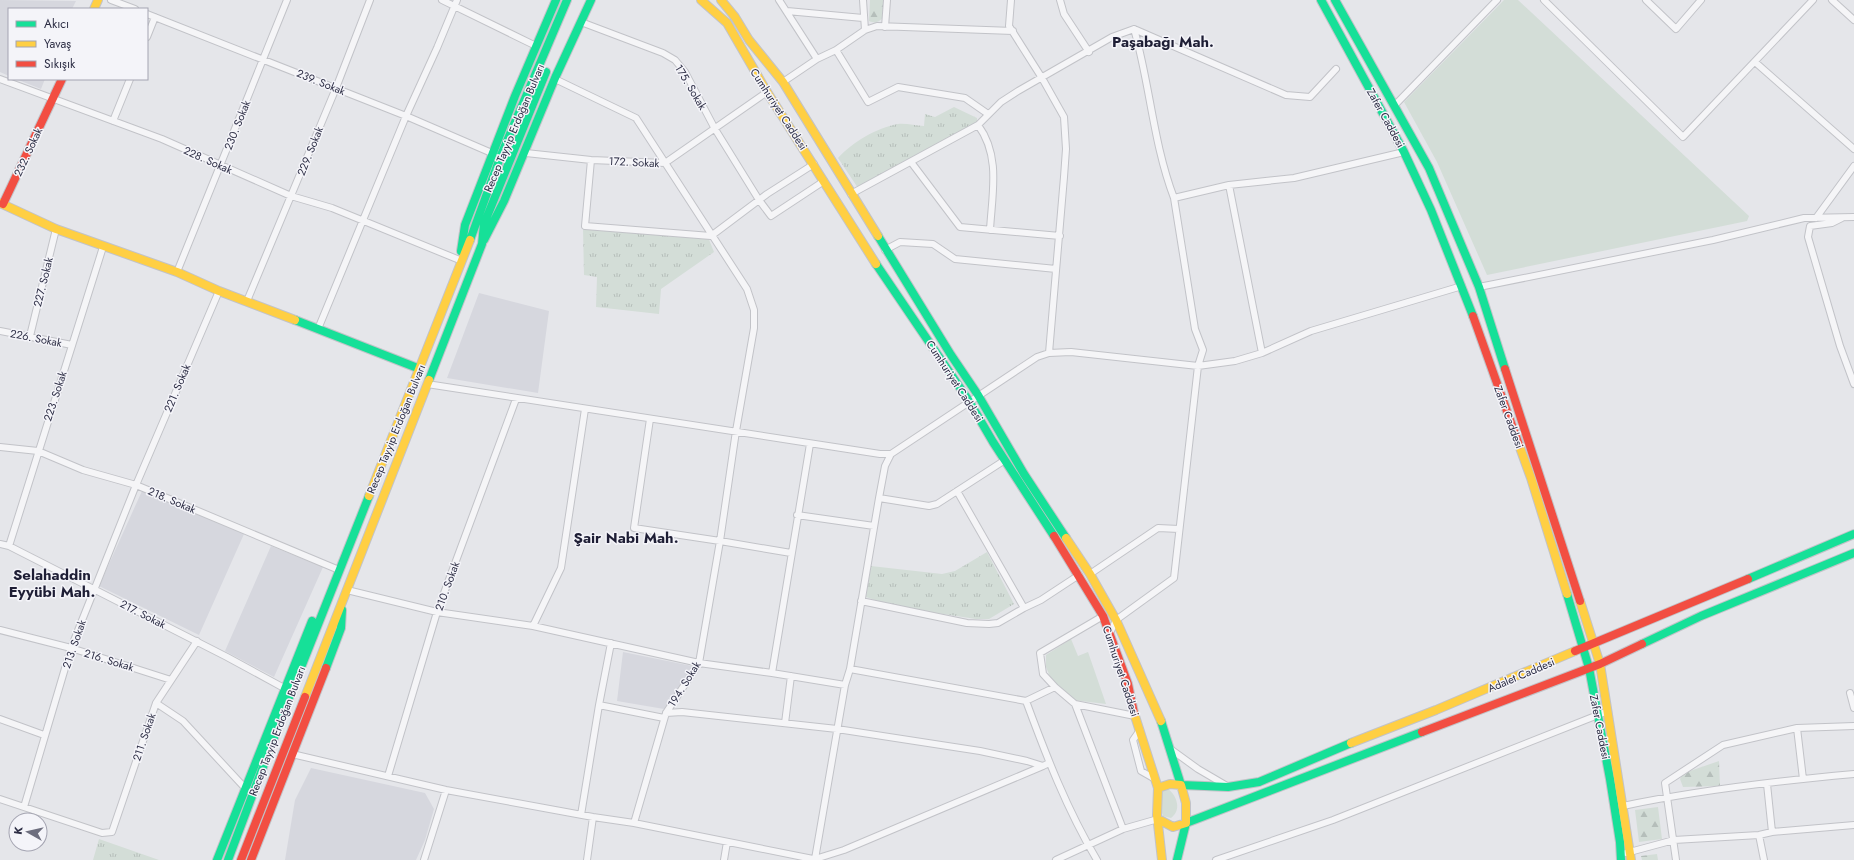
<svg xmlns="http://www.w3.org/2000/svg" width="1854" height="860" font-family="Jost,sans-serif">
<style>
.built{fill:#d6d7de}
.green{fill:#d3ddd7}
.forest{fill:url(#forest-firs)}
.park{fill:url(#park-tufts)}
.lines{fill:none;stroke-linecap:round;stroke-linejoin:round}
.street-casing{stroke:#c2c3c8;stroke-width:8}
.fast-casing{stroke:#c2c3c8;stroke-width:10}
.slow-casing{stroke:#c2c3c8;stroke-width:10}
.jam-casing{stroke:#c2c3c8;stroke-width:10}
.street{stroke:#f5f5f7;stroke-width:6}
.fast{stroke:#16e098;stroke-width:8}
.slow{stroke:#ffcf43;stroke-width:8}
.jam{stroke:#f24e42;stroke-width:8}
.labels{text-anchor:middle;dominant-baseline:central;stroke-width:3;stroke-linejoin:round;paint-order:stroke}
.street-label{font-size:11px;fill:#2c2d44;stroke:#f4f4f9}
.district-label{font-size:15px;font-weight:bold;fill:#1e1e35;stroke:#f4f4f9}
</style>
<defs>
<pattern id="forest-firs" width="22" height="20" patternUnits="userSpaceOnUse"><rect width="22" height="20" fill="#d3ddd7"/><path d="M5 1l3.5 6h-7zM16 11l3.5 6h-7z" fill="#b5beba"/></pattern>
<pattern id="park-tufts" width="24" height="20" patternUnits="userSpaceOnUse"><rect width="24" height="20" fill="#d3ddd7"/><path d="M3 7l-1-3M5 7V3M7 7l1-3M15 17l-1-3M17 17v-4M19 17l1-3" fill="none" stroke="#b5beba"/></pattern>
</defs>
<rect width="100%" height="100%" fill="#e5e6ea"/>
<!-- built -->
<path class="built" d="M0 0 76 1 72 9H9V76L0 72Z
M16 79H45L41 89Z
M479 293 549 311 538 393 447 378Z
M142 491 244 534 199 635 99 586Z
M271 546 323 567 274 677 225 651Z
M623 652 692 666V671L664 709 617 701Z
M311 768 425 793 434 809 425 840 416 860H285L295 800Z"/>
<!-- green -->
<path class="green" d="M1504 0H1518L1749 216 1747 221 1487 275 1437 162 1404 102Z
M1071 639 1078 656 1088 652 1106 704 1073 700 1068 696 1051 679 1046 667V655Z
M1167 788C1177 795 1182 810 1171 818L1163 816 1160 807 1162 792Z"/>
<!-- forest -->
<path class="forest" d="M870 0H883V18C878 22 876 24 869 21Z
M1719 761 1720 786 1683 787 1680 779 1684 773Z
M1658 807 1662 839 1639 842 1635 810Z
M1657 854 1658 860H1642L1641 856Z"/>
<!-- park -->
<path class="park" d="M954 107 977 118V124L858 188 838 158C853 142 876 128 898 124 906 123 916 126 924 126L925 114 935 117Z
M583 228 708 237 714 252 661 289 659 314 596 307 597 277 584 275Z
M987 552 1014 604 989 619H976L930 612 881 602 866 597 871 566 942 574 955 571Z
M99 839 159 860H93Z"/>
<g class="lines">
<!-- street casing -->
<g class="street-casing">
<path id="street" d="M111 0 135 9
M442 0 536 46
M779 0 817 59
M863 0 865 30
M1011 0 1009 26 1042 78 1064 117 1066 149 1064 177 1049 353
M1060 0 1064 14 1089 52
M1544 0 1683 137 1813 0
M1646 0 1676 29 1701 0
M1832 0 1854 20
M787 11 863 18
M147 14 406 116 494 154
M581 22 663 53 675 60 685 72 715 129 759 200 771 216 824 181
M885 27 887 0
M147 37 155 17
M836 50 868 102 898 87 965 98 988 114
M1755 62 1854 149
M0 79 162 139 291 196 332 208 462 261
M555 79 636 118 747 289 754 310V328L736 431 720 541 791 553
M783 82 817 59 836 50 865 30 877 26 1013 31
M1394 106 1497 0
M113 121 130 79
M978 125C1001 156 992 194 990 230
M526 153 591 160 665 163 767 92
M591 160 585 226 711 236 767 194 814 164
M911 162 960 227 1060 236
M1229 185 1262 353
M851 194 978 125 1001 102 1018 91 1112 37 1134 29 1286 95 1310 97 1336 69
M1174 198 1229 185 1294 178 1404 152
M1816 218 1854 166
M1842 218 1832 223 1810 226 1808 237 1840 346 1854 384
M885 250 900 242 933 244 955 259 1056 269
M177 272 287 0
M1479 287 1713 240 1804 218 1854 217
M247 301 336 88 370 0
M318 329 406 116 437 48 457 0
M0 331 72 345
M30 336 56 229
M427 384 880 454H891L1037 357 1049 353 1071 352 1198 366 1235 361 1262 353 1311 331 1462 286
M810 444 772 673 845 685
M0 447 38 451 83 470 136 485 339 570
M891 454 885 466 879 498 850 669 845 685 815 859 844 850 1043 766
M879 498 929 506 937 504 1005 460
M797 515 874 526
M0 544 9 546 227 657 284 688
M9 546 103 247
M1090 574 1158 528 1179 529
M347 590 437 612 533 626 699 663 772 673
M861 601 967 623 989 624 998 623 1024 608 957 491
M1024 608 1041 600 1079 575
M533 626 561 568 585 409
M0 630 71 648 171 680
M1110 633 1116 620 1174 578 1198 366 1203 350 1195 329 1174 198C1153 143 1150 84 1134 29
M611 643 599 705 664 718
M850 669 1026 701
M1055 687 1043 674 1040 653 1103 616
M1850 693 1854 708
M156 703 183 721 245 788
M1075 704 1123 829
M666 713 682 712 837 729 980 751 1027 761 1043 766 1049 763
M0 719 44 735
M785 723 791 676
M1797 728 1803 779
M1140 730 1133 740 1141 771 1155 779
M1169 748 1198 769 1227 786
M292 754 446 790 593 817 634 823 818 860
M388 776 437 612 516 399
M1767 784 1772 832
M0 799 102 833 112 832 156 703 197 641
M1623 806C1699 790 1777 781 1854 774
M24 807 71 648 136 485 219 291
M581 815 599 705
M634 823 666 713 699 663 720 541 634 528 650 419
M1759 835 1764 860
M1626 853 1674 840 1759 835 1772 832 1854 825
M424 860 446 790
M587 860 593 817
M724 860 727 842
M1056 860 1123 829 1158 819
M1097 860C1067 810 1046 755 1026 701L1055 687 1075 704 1135 716
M1216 860 1333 820 1608 711
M1676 860 1665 783 1723 745 1797 728 1854 726"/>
</g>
<!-- fast casing -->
<g class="fast-casing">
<path id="fast" d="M1321 0 1404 152 1431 210 1473 316
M1335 0 1429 168 1479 287 1505 369
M878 236 951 355 978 395 1024 474 1066 538
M470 240 501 155 567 0
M484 240 504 201 555 78 591 0
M461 251 465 225 515 96 556 0
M876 264 969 401 993 442 1054 536
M295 320 420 369
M429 380 482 244 484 224 546 72
M1748 579 1854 534
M1567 594 1589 668 1610 779 1620 842 1621 860
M1642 644 1701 616 1854 553
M326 668 341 628 342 610
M1161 721 1181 785 1228 787 1259 782 1351 743
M217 860 312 621
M228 860 290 695 369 496
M1177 860 1186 823 1422 732"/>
</g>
<!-- slow casing -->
<g class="slow-casing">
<path id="slow" d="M701 0 727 23 767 92 876 264
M721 0 735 17 749 40 783 82 878 236
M94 9 98 0
M0 203 56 229 177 272 219 291 295 320
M1519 445 1531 478 1567 594
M369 496 470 240
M1066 538 1090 574 1116 620 1161 721
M1580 601 1600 664 1631 860
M305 697 429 380
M1134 713 1158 788
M1351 743 1436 710 1575 651
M1158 819 1173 827 1186 823V803L1181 785 1170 784 1158 788 1157 815 1162 860"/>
</g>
<!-- jam casing -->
<g class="jam-casing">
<path id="jam" d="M3 204 62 79
M1473 316 1519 445
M1505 369 1580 601
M1054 536 1103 616 1128 684 1134 713
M1575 651 1748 579
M1422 732 1600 664 1642 644
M241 860 305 697
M251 860 326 668"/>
</g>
<!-- street -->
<use href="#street" class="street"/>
<!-- fast -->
<use href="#fast" class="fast"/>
<!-- slow -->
<use href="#slow" class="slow"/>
<!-- jam -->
<use href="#jam" class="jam"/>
</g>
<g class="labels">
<!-- street labels -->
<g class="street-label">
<text transform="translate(321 82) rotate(22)">239. Sokak</text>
<text transform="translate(691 87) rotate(59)">175. Sokak</text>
<text transform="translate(779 109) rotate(57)">Cumhuriyet Caddesi</text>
<text transform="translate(1386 118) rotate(61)">Zafer Caddesi</text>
<text transform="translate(237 125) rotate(-68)">230. Sokak</text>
<text transform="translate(514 128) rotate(-67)">Recep Tayyip Erdoğan Bulvarı</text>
<text transform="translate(310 151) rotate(-68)">229. Sokak</text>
<text transform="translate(28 152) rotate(-65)">232. Sokak</text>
<text transform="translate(208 160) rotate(24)">228. Sokak</text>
<text transform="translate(634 162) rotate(3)">172. Sokak</text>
<text transform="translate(43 282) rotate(-76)">227. Sokak</text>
<text transform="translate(36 338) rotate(11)">226. Sokak</text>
<text transform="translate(955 381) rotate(57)">Cumhuriyet Caddesi</text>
<text transform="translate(177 388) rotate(-67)">221. Sokak</text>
<text transform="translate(55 396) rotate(-72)">223. Sokak</text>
<text transform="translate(1509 417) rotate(70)">Zafer Caddesi</text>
<text transform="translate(396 429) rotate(-68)">Recep Tayyip Erdoğan Bulvarı</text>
<text transform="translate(172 500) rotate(23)">218. Sokak</text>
<text transform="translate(447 586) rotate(-70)">210. Sokak</text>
<text transform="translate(143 614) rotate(27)">217. Sokak</text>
<text transform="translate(74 644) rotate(-71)">213. Sokak</text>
<text transform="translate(109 660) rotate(17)">216. Sokak</text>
<text transform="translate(1121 671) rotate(72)">Cumhuriyet Caddesi</text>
<text transform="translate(1521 675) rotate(-23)">Adalet Caddesi</text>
<text transform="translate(684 684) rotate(-58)">194. Sokak</text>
<text transform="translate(1600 727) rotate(79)">Zafer Caddesi</text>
<text transform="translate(277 731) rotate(-69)">Recep Tayyip Erdoğan Bulvarı</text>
<text transform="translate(144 737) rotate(-71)">211. Sokak</text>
</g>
<!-- district labels -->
<g class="district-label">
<text x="1163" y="42">Paşabağı Mah.</text>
<text x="626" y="538">Şair Nabi Mah.</text>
<text x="52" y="575">Selahaddin<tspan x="52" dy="17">Eyyübi Mah.</tspan></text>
</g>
</g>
<!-- legend -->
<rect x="8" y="8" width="140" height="72" fill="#f4f4f9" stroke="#a4a4b1"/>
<rect x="16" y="21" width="20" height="6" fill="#16e098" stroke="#a4a4b1"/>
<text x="44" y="28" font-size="12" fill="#2c2d44">Akıcı</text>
<rect x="16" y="41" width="20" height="6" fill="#ffcf43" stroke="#a4a4b1"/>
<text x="44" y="48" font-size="12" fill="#2c2d44">Yavaş</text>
<rect x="16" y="61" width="20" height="6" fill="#f24e42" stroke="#a4a4b1"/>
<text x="44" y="68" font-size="12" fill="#2c2d44">Sıkışık</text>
<!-- north arrow -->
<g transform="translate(28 832) rotate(278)"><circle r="19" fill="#f4f4f9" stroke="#a4a4b1"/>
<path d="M0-3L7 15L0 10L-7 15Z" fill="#6d6e7e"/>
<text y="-6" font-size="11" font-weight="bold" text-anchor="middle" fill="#2c2d44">K</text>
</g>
</svg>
